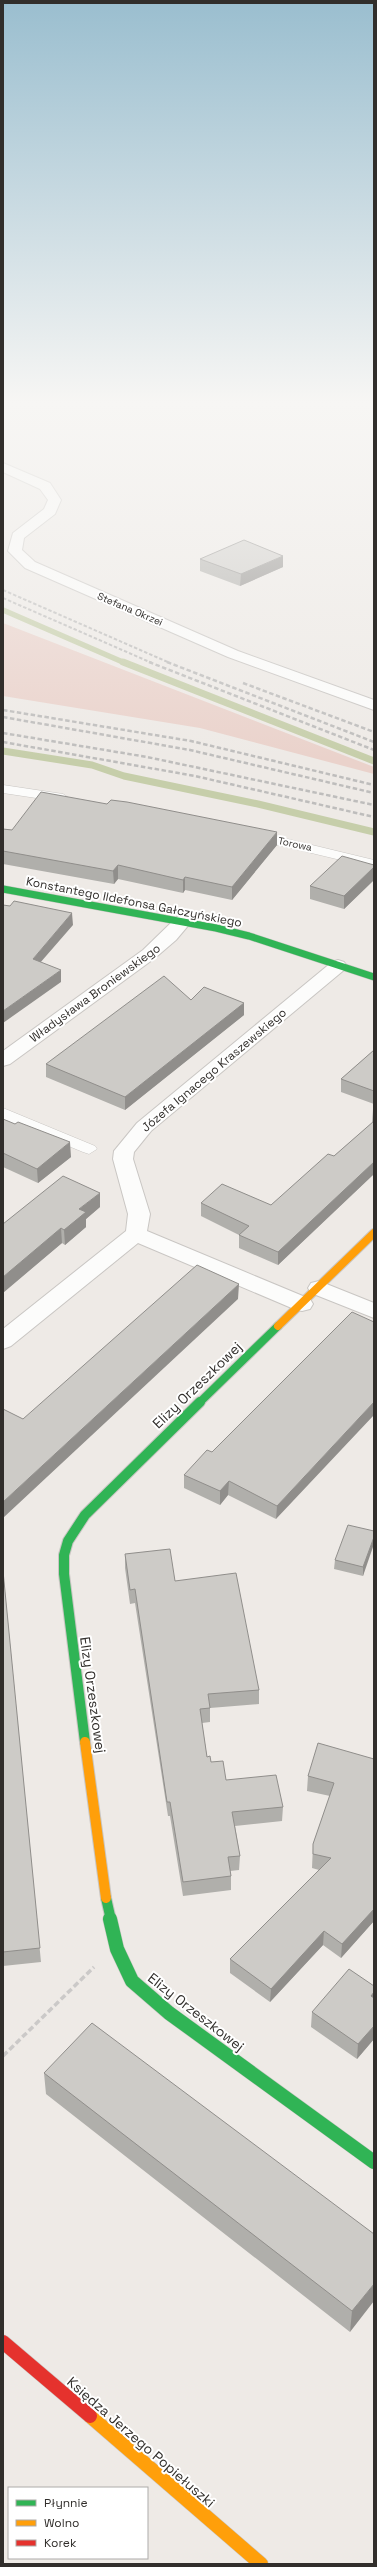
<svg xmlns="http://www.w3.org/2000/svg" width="377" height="2567" font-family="'Space Grotesk',sans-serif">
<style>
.green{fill:#ead2cb}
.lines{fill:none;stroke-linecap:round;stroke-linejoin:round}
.stream-far1{stroke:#c6ceaa;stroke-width:5.5}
.stream{stroke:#c6ceaa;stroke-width:7}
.lane-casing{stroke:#c9c6c3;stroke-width:1}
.street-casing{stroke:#c9c6c3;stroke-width:2}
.fast-far3-casing{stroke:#c9c6c3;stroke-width:8}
.fast-far2-casing{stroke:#c9c6c3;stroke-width:10}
.fast-far1-casing{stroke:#c9c6c3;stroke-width:12}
.fast-casing{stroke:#c9c6c3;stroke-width:15}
.slow-far2-casing{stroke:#c9c6c3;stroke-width:10}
.slow-far1-casing{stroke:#c9c6c3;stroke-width:12}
.slow-casing{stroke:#c9c6c3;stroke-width:15}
.jam-casing{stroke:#c9c6c3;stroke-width:15}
.path{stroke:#cbc9c8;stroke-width:3.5;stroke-dasharray:6 3;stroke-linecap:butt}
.lane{fill:#fcfcfb;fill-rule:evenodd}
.street{fill:#fcfcfb;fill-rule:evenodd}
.fast-far3{stroke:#30b455;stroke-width:7}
.fast-far2{stroke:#30b455;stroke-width:8}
.fast-far1{stroke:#30b455;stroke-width:10}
.fast{stroke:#30b455;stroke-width:14}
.slow-far2{stroke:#ff9f0a;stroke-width:8}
.slow-far1{stroke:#ff9f0a;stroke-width:10}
.slow{stroke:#ff9f0a;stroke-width:14}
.jam{stroke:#e5322d;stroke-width:14}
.rail-far1{stroke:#bebdbc;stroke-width:2;stroke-dasharray:3.5 2;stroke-linecap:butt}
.rail{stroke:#bebdbc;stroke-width:2.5;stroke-dasharray:4.5 2.5;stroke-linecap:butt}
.wall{fill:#b0afab}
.shaded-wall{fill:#908e8b}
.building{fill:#cdcbc7;stroke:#908e8b}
.labels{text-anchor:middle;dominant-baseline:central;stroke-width:4;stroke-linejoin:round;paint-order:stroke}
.far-street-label{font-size:10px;fill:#312e2b;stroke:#fff}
.street-label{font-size:12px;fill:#312e2b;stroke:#fff}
.near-street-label{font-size:14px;fill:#312e2b;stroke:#fff}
</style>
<rect width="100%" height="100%" fill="#eeeae6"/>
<!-- green -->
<path class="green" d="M3 623 374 767V774L200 728 3 696Z"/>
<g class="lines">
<!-- stream-far1 -->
<path class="stream-far1" d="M3 610 125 663"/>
<!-- stream -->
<path class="stream" d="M123 662 374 761
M3 751 92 765 124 776 258 804 374 832"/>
<!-- lane casing -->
<g class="lane-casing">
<path id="lane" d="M3 785 63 794 69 798 63 802 3 793Z
M254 831 374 860V868L249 838 247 835 249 832Z
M3 1108 95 1146 97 1149 89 1154 83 1152 3 1119Z"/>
</g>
<!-- street casing -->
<g class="street-casing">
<path id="street" d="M3 463 50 483 61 500 55 514 24 538 22 550 35 562 238 651 374 700V710L228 657 25 568 8 551 13 533 44 509 48 500 40 489 3 472Z
M183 916 189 917 192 921 176 940 155 958 10 1064 3 1066V1051L143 950 177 917Z
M338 960 344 962 347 966 344 970 151 1131 134 1152 133 1159 150 1214 147 1231 310 1299 313 1304 310 1309 302 1311 294 1309 138 1243 11 1346 3 1349V1329L126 1231 128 1214 113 1159 114 1151 137 1123 332 962Z
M319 1281 374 1303V1318L311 1293 308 1288 311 1283Z"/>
</g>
<!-- fast-far3 casing -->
<g class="fast-far3-casing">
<path id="fast-far3" d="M3 889 216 928 249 936 374 977"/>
</g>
<!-- fast-far2 casing -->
<g class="fast-far2-casing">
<path id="fast-far2" d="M199 1403 278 1326"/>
</g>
<!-- fast-far1 casing -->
<g class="fast-far1-casing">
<path id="fast-far1" d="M85 1742 64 1574V1555L68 1541 85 1515 200 1402
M106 1898 111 1920"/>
</g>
<!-- fast casing -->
<g class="fast-casing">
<path id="fast" d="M110 1919 117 1949 132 1981 169 2013 374 2162"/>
</g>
<!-- slow-far2 casing -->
<g class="slow-far2-casing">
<path id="slow-far2" d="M278 1326 374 1233"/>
</g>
<!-- slow-far1 casing -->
<g class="slow-far1-casing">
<path id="slow-far1" d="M85 1742 106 1898"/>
</g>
<!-- slow casing -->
<g class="slow-casing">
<path id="slow" d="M90 2416 261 2564"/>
</g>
<!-- jam casing -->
<g class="jam-casing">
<path id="jam" d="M3 2342 90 2416"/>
</g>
<!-- path -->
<path class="path" d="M3 2056 94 1967"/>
<!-- lane -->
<use href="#lane" class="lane"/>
<!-- street -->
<use href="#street" class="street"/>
<!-- fast-far3 -->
<use href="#fast-far3" class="fast-far3"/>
<!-- fast-far2 -->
<use href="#fast-far2" class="fast-far2"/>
<!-- fast-far1 -->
<use href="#fast-far1" class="fast-far1"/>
<!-- fast -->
<use href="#fast" class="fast"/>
<!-- slow-far2 -->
<use href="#slow-far2" class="slow-far2"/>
<!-- slow-far1 -->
<use href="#slow-far1" class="slow-far1"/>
<!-- slow -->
<use href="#slow" class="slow"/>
<!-- jam -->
<use href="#jam" class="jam"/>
<!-- rail-far1 -->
<path class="rail-far1" d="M3 590 170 663
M3 598 152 663"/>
<!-- rail -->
<path class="rail" d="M149 662 374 750
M167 662 374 742
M243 683 374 732
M3 710 191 741 374 785
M3 717 190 750 374 793
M3 733 147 757 374 805
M3 742 195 776 374 817"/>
</g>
<!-- wall -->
<path class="wall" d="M200 559 283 567 240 586 200 571Z
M3 829 12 830 277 845 232 900 185 890 183 893 118 879 114 884 3 864Z
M374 865V880L344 909 310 899V886Z
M191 1000 244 1003V1015L125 1110 46 1077V1064Z
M374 1050V1104L341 1092V1079Z
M374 1108V1174L278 1265 239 1248V1235L201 1216V1203L271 1205 334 1156 372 1123 373 1109Z
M3 1119 71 1157 38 1183 3 1167Z
M100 1207 86 1219V1227L65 1245 62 1243 8 1288 3 1224Z
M352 1312 276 1519 228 1495 220 1505 184 1488V1475L212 1452Z
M374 1531 363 1576 334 1569 335 1560Z
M125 1554 175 1581 259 1690V1704L210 1708V1722L202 1723 207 1757 226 1780 283 1807 282 1821 235 1826 240 1856 239 1870 230 1871 231 1876V1890L183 1896 170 1816H168L135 1603 130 1604 125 1568Z
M3 1571 41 1962 3 1966Z
M374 1759V1921L341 1958 323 1945 270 2002 230 1973V1959L319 1870 312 1868 313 1844 330 1796 307 1791 308 1776Z
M374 1986V2039L357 2059 311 2027 312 2012Z
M44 2073 374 2234 350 2332 46 2094Z"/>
<!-- shaded-wall -->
<path class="shaded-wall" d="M283 556V567L240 586 241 574Z
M277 832V845L232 900V887Z
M118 865V879L114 884 113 871Z
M374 867V880L344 909V896Z
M185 877V890L183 893V880Z
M72 913 73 925 33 971V959Z
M61 970V982L3 1023V1011Z
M244 1003V1015L125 1110V1097Z
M70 1142 71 1157 38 1183 37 1169Z
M374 1162V1174L278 1265V1252Z
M100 1193V1207L86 1219V1227L65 1245 64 1230 79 1209Z
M61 1228 62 1243 3 1293V1277Z
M239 1284 238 1299 3 1518V1502Z
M374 1402V1415L276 1519 277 1506Z
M229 1481 228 1495 220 1505V1491Z
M374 1537V1544L363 1576V1567Z
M374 1909V1921L341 1958 342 1944Z
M324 1931 323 1945 270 2002 271 1989Z
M374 1992V2005L371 1996Z
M374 2026V2039L357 2059 358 2044Z
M374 2284V2301L350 2332 352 2311Z"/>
<!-- building -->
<path class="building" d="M244 540 283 556 241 574 200 559Z
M41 792 107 804 111 800 127 802 277 832 232 887 185 877 183 880 118 865 113 871 3 851V829L12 830Z
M342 856 374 865V867L344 896 310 886Z
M14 901 72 913 33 959 61 970 3 1011V905L10 906Z
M164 976 191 1000 204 987 244 1003 125 1097 46 1064Z
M374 1050V1091L341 1079Z
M3 1119 15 1124 18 1122 70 1142 37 1169 3 1153Z
M374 1121V1162L278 1252 239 1235 249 1226 201 1203 222 1184 271 1205 328 1154 334 1156Z
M63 1176 100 1193 79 1209 86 1212 64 1230 61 1228 3 1277V1224Z
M197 1265 239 1284 3 1502V1409L23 1419Z
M352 1312 374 1322V1402L277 1506 229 1481 220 1491 184 1475 207 1450 212 1452Z
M348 1525 374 1531V1537L363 1567 335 1560Z
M170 1549 175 1581 236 1573 259 1690 208 1694 210 1708 200 1709 207 1757 210 1756 211 1762 223 1761 226 1780 276 1775 283 1807 232 1812 240 1856 228 1857 231 1876 183 1882 170 1802H167L135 1589 130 1590 125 1554Z
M3 1571 40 1948 3 1952Z
M318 1743 374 1759V1909L342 1944 324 1931 271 1989 230 1959 331 1858 313 1854V1844L334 1783 308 1776Z
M349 1969 374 1986V1992L371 1996 374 1998V2026L358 2044 312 2012Z
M92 2023 374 2234V2284L352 2311 44 2073Z"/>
<!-- sky -->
<linearGradient id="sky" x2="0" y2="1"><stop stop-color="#9abecf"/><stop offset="0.53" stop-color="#f7f6f4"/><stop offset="1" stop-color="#f7f6f4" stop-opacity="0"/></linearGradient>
<rect width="377" height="760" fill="url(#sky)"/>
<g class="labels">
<!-- far-street labels -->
<g class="far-street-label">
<text transform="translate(130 609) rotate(23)">Stefana Okrzei</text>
<text transform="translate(295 844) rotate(12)">Torowa</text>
</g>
<!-- street labels -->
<g class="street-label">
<text transform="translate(134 902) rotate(11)">Konstantego Ildefonsa Gałczyńskiego</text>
<text transform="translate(95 993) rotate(-36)">Władysława Broniewskiego</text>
<text transform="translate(214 1070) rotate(-40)">Józefa Ignacego Kraszewskiego</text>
</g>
<!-- near-street labels -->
<g class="near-street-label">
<text transform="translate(197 1385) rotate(-44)">Elizy Orzeszkowej</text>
<text transform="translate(93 1695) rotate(82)">Elizy Orzeszkowej</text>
<text transform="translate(196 2012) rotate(38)">Elizy Orzeszkowej</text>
<text transform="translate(141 2442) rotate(41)">Księdza Jerzego Popiełuszki</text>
</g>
</g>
<!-- border -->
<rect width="377" height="2567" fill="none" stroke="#312e2b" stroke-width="8"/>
<!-- legend -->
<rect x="8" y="2487" width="140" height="72" fill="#ffffff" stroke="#adabaa"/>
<rect x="16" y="2500" width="20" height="6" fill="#30b455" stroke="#adabaa"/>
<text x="44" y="2507" font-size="12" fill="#312e2b">Płynnie</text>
<rect x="16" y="2520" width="20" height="6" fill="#ff9f0a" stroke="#adabaa"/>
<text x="44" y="2527" font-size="12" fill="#312e2b">Wolno</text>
<rect x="16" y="2540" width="20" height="6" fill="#e5322d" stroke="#adabaa"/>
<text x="44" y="2547" font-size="12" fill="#312e2b">Korek</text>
</svg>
